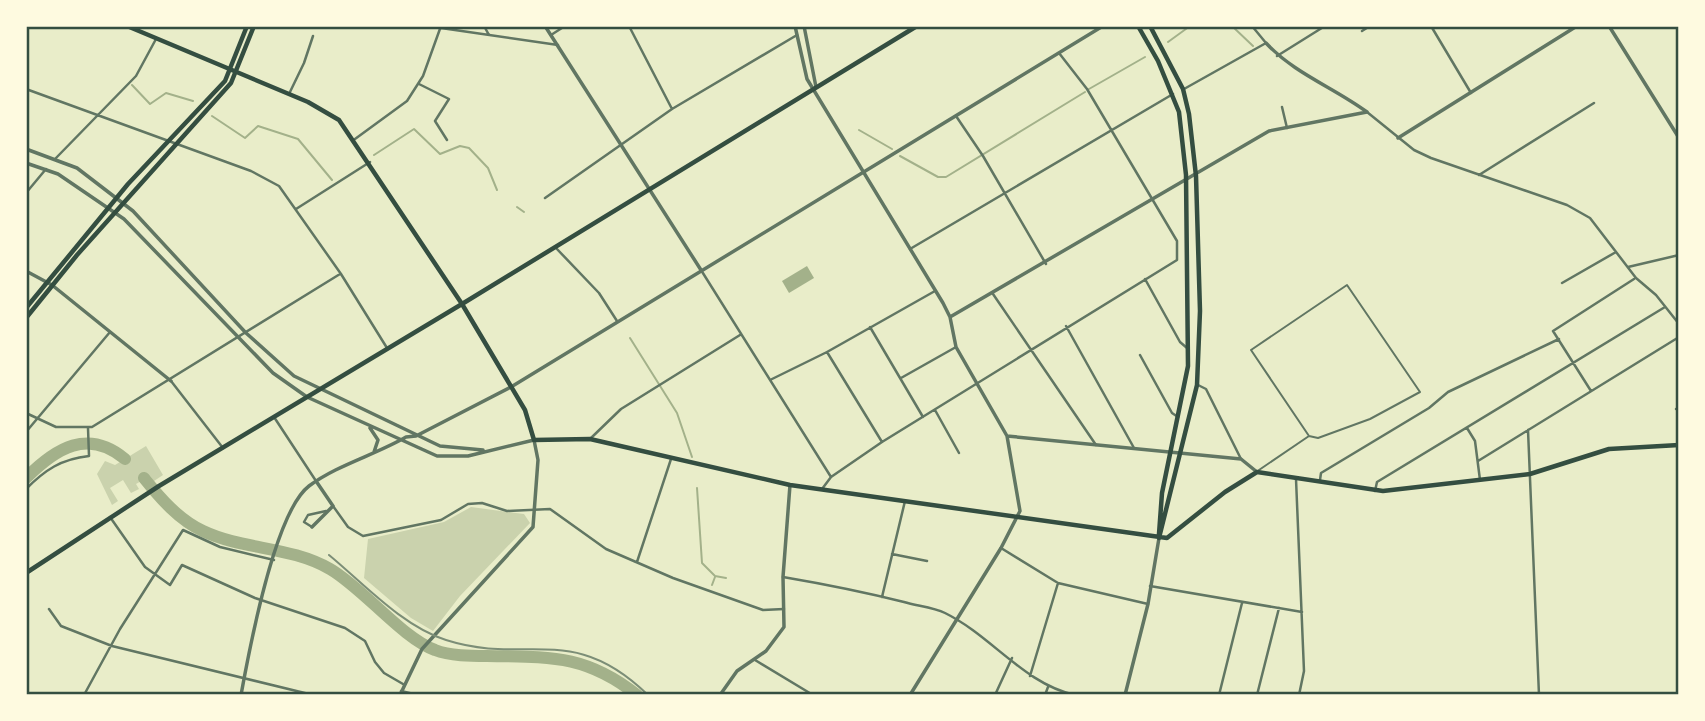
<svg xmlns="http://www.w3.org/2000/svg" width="1705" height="721" font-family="Jost,sans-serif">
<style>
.green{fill:#cad2ad}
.water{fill:#a3b18a}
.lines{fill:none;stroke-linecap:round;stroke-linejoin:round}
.stream{stroke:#a3b18a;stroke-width:2}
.river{stroke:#a3b18a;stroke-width:12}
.service{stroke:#617663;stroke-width:2}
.minor{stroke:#617663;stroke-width:2.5}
.tertiary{stroke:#617663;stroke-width:3.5}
.secondary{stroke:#344e41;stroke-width:4.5}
.primary{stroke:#344e41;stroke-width:4.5}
.rail{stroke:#7c8e77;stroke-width:2}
.neatline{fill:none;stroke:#344e41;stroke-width:2.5}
</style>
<rect width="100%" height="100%" fill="#e9edc9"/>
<!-- green -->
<path class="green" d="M146 446 163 475 154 481 150 476 136 484 139 489 131 493 123 480 110 488 118 501 112 505 97 474 105 461 115 465Z
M471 507 524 514 530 523 460 596 433 631 411 618 364 578 368 539 444 522Z"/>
<!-- water -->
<path class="water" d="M807 266 814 278 789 293 782 281Z"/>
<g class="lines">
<!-- stream -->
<path class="stream" d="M1232 26 1253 46
M1168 42 1190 26
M132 85 150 104 166 93 193 101
M1089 89 1145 57
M212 116 245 138 258 126 298 139 332 180
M859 130 892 149
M374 155 414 129 440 154 460 146 469 148 488 168 497 190
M900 156 938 177H946L1085 92
M517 207 524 212
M630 338 677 413 692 457
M697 488 702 563 715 576 726 578
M712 585 715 577"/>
<!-- river -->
<path class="river" d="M26 478C56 448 88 428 125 459
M144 478C160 498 179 520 203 531 243 550 290 546 330 569 363 588 402 638 435 650 450 656 471 656 487 656 549 657 585 654 637 695"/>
<!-- service -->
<path class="service" d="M1259 470 1309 436 1318 438 1370 419 1420 392 1347 285 1251 350 1309 436"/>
<!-- minor -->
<path class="minor" d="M484 26 489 35
M629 26 672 109
M1431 26 1471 93
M441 28 558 45
M1362 31 1370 26
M551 35 565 26
M1277 56 1325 26
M419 84 449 99 435 121 447 140
M26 89 251 171 279 186 341 274 387 348
M1184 89 1266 43 1252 26
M289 94 304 63 313 36
M1282 107 1287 128
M1367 112 1414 150 1431 158 1567 205 1590 218 1636 278 1656 295 1679 324
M956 116 983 156 1046 264
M355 139 407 101 423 76 441 26
M55 159 136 76 156 39
M1479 175 1594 103
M26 193 46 169
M545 198 672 109 797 35
M296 209 370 162
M556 248 599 293 617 321
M910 249 1173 94
M1628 267 1679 255
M701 270 831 477
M1145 279 1180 342 1187 348
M1562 283 1616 252
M993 294 1096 445
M1066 326 1134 448
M870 327 923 417
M827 352 882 442
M1140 355 1172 413 1178 417
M901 378 956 347
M770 380 827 352 935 291
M171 381 223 448
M1198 385 1206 389 1241 459
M1591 391 1553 331 1634 279
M1676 409H1679
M935 410 959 453
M26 413 56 427H92L340 274
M274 417 316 481
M1467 428 1475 441 1480 480
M1528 430 1539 695
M26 432 110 332
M591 438 621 409 740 335
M1478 461 1679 337
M1296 479 1304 671 1299 695
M1320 480 1321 473 1429 408 1448 392 1559 339
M26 489C45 470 61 459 89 456L88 428
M822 489 831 477 882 442 1177 260V241L1087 89 1059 53
M1375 491 1377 482 1665 307
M333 506 348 527 363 536 441 520 468 504 482 503 507 511 550 509 606 549 673 578 763 610 784 609
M110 517 145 567 170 585 182 565 255 598 345 628 365 641 375 662 384 673 403 684
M312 527 304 522 308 515 326 511
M1001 548 1058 583 1148 604
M892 554 927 561
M637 562 671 459
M783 577C824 584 864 592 904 602 917 606 933 607 945 613 992 636 1024 684 1075 695
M1150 586 1302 612
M882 597 905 501
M49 609 61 626 112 646 313 695
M755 660 813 695
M1030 676 1058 583
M401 691 418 695
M84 695 120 629 183 530 220 547 274 560
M995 695 1012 658
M1045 695 1048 687
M1219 695 1242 603
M1257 695 1279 608"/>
<!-- tertiary -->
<path class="tertiary" d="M545 26 701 270
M795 26 807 79 943 303 950 317 956 347 1007 436 1020 511 1001 548 910 695
M804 26 816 87
M1609 26 1679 138
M1266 43C1295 74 1333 87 1367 112
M1398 138 1577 26
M26 149 77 168 133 211 246 333 294 376 440 446 483 450
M26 163 58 174 124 219 273 373 307 397 437 456H468L534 440 538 460 533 527 422 649 400 695
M26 271 52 285 171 381
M950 317 1269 131 1367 112
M370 428 378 440 374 452
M1007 436 1241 459 1257 472
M312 527 333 506 316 481
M26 692 29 695
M241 695C249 651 275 512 309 486 337 465 375 455 406 437L416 436 511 387 1103 26
M720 695 737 671 766 651 784 627 783 577 790 485
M1125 695 1148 604 1159 538"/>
<!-- secondary -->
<path class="secondary" d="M917 26 462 304 525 410 534 440 590 439 790 485 1167 538 1225 492 1257 472 1383 491 1530 474 1609 449 1679 445
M1138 26 1158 61 1179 112 1186 175 1188 366 1162 493 1159 534
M1150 26 1183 89 1189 114 1196 176 1200 311 1197 385 1159 538"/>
<!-- primary -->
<path class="primary" d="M26 308 128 184 225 81 247 26
M26 318 77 255 231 83 254 26
M26 573 159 486 462 304 339 120 308 102 127 26"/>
<!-- rail -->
<path class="rail" d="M329 555C363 583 402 626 446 640 527 666 572 621 648 695"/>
</g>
<!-- border -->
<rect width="1705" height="721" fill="none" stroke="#fefae0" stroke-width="56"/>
<rect x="28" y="28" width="1649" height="665" class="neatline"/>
</svg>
